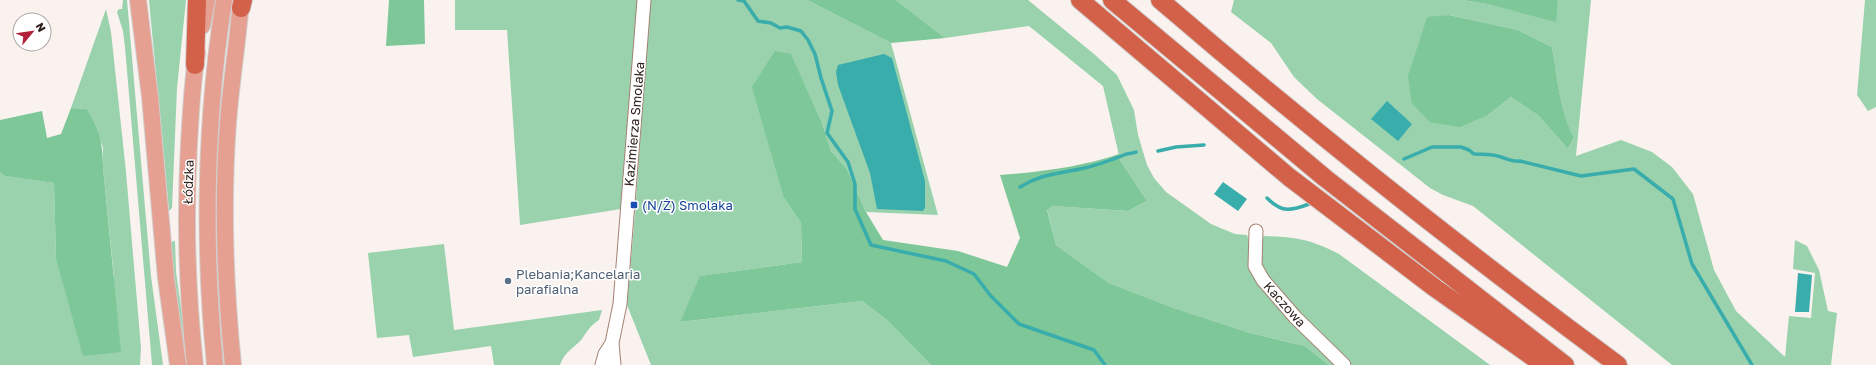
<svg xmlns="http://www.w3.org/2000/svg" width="1876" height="365" font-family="'Golos Text',sans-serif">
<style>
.green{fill:#99d2ad;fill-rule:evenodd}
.forest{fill:#7dc799}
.water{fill:#39acac}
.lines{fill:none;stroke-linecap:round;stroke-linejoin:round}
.stream{stroke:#39acac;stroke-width:3.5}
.minor-casing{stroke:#a58172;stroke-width:15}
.major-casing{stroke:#d1cecd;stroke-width:18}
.highway-casing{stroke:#d1cecd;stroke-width:20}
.minor{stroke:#fff;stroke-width:13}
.major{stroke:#e5a091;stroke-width:16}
.highway{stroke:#d36048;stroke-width:18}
.transit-dot{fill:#1a4fb4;stroke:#fff;stroke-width:1.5}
.service-dot{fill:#5c6f8a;stroke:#fff;stroke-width:1.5}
.labels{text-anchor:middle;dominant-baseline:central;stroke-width:3;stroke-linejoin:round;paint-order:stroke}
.street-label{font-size:13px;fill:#30221c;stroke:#fff}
.transit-label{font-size:13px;fill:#164399;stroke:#fff;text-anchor:start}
.service-label{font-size:13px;fill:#4e5e75;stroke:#fff;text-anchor:start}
</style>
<rect width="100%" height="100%" fill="#faf2ee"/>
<!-- green -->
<path class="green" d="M123 0H127L151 276 163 365H152L125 47 123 31 117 12 119 9H122Z
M149 0H186L177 88 172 208 169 211Z
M455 0H638L621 209 520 225 507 30H455Z
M650 0H807L891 43 938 215 866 212 847 169 831 151 822 123 791 55 784 198 801 223 802 262 701 276 680 322 862 301 887 320 931 365H651L627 305 635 214Z
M896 0H1028L1094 54 1117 75 1134 110 1138 135 1147 165 1154 178 1166 192 1211 224 1235 234 1247 235 1251 249V268L1336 365H1329L1305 346 1250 333 1174 308 1109 283 1056 245 1047 209 1052 206 1128 211 1147 201 1120 160 1103 86 1029 26 945 38Z
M1234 0H1462L1487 4 1555 21 1558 0H1591L1576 156 1621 140 1652 152 1672 167 1693 194 1714 270 1736 311 1785 357 1789 316 1811 318 1815 273 1793 269 1795 240 1807 246 1819 270 1828 311 1837 313 1831 365H1672L1473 206 1443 195 1430 188 1317 99 1294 77 1271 43 1231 12ZM1449 15 1518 30 1552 47C1557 76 1560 112 1574 137L1568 149 1539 116 1511 97 1488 115 1429 122 1412 104 1418 46 1427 18Z
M1865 0H1876V107L1868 111 1857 95Z
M106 9 111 32 126 172 141 348 140 365H0V172L6 176 54 183 56 258 114 277 103 167V147L87 109 71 108Z
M1264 236C1296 237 1310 239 1339 254L1490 365H1350L1298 314 1266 277 1261 263V240Z
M175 241 176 272 189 365H183L170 249 171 242Z
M444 244 454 330 602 310 599 320C590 326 588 330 582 339 573 349 565 351 560 365H494L491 346 413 357 409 335 377 338 368 253Z"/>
<!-- forest -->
<path class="forest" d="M389 0H424L425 44 386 46Z
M807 0H896L945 38 891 43Z
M1462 0H1558L1556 22 1487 4Z
M1449 15 1518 30 1552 47C1557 75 1560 112 1574 137L1568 149 1539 116 1511 97 1488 115 1460 127 1429 122 1412 104 1408 76 1427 17Z
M775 51 791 54 822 123 831 151 847 169 866 212 883 240 958 251 1007 267 1020 238 1000 175C1040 172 1081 167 1119 154L1120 160 1147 201 1128 211 1052 206 1047 210 1056 245 1109 283 1174 308 1250 333 1305 346 1329 365H931L887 320 862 301 680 322 700 276 802 262 801 223 784 198 752 87Z
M71 108 87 109C99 132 103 141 103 167L121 352 83 356 56 258 54 183 5 176 0 172V120L42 111 47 138 61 134Z"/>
<!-- water -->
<path class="water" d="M884 54 892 58 925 181V208L923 211 877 209 870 173 838 85 836 72 838 65Z
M1387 101 1412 124 1398 141 1371 119Z
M1223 182 1247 199 1238 211 1214 194Z
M1798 273 1812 275 1809 312H1795Z"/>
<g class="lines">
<!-- stream -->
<path class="stream" d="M738 0 744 1 758 21 771 23 780 28 787 27 801 31 808 40 815 54 821 78 832 111 827 133 848 162 855 184V209L871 245 946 261 974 274 990 295 1019 324 1094 350 1105 365
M1158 151 1176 147 1204 145
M1404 159 1432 147H1461L1469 150 1474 154C1483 154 1493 154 1501 157 1508 159 1512 162 1520 161L1581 176 1634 169 1673 199 1692 264 1752 365
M1020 187C1041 174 1057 174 1080 169 1096 166 1109 161 1124 155 1127 153 1132 154 1136 152
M1267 198C1282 213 1291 211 1309 204"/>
<!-- minor casing -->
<g class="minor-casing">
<path id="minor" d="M1256 231 1255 266 1263 280 1295 317 1344 365
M612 343 614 365
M602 365 605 354 612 343 620 304 644 0"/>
</g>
<!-- major casing -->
<g class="major-casing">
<path id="major" d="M138 0 150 97 166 278 178 365
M202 26 207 0
M195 365C187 292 185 217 189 143 191 113 192 83 197 53
M215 365C203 243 205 121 224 0
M233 365C225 285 222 204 228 123 231 82 238 41 241 0"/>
</g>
<!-- highway casing -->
<g class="highway-casing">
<path id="highway" d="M1080 0 1289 177 1435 288 1544 365
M1112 0 1325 178 1565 365
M1160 0C1308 127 1461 249 1618 365
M241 8 243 0
M195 65 197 0"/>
</g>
<!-- minor -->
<use href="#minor" class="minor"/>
<!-- major -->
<use href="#major" class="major"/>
<!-- highway -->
<use href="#highway" class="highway"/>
</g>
<!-- markers -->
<rect class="transit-dot" x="630" y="201" width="8" height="8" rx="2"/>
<circle class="service-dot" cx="508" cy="281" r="4"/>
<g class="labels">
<!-- street labels -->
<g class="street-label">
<text transform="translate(634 124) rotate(-85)">Kazimierza Smolaka</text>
<text transform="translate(188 182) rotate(-88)">Łódzka</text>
<text transform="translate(1285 304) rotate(48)">Kaczowa</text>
</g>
<!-- transit labels -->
<g class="transit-label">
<text x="642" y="205">(N/Ż) Smolaka</text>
</g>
<!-- service labels -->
<g class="service-label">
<text x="516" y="274">Plebania;Kancelaria<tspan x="516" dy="15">parafialna</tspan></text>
</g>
</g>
<!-- north arrow -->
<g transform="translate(32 32) rotate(61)"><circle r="19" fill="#ffffff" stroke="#aca7a4"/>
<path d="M0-3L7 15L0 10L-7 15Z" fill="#b32039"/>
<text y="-6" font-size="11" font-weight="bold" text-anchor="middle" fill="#30221c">N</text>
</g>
</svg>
